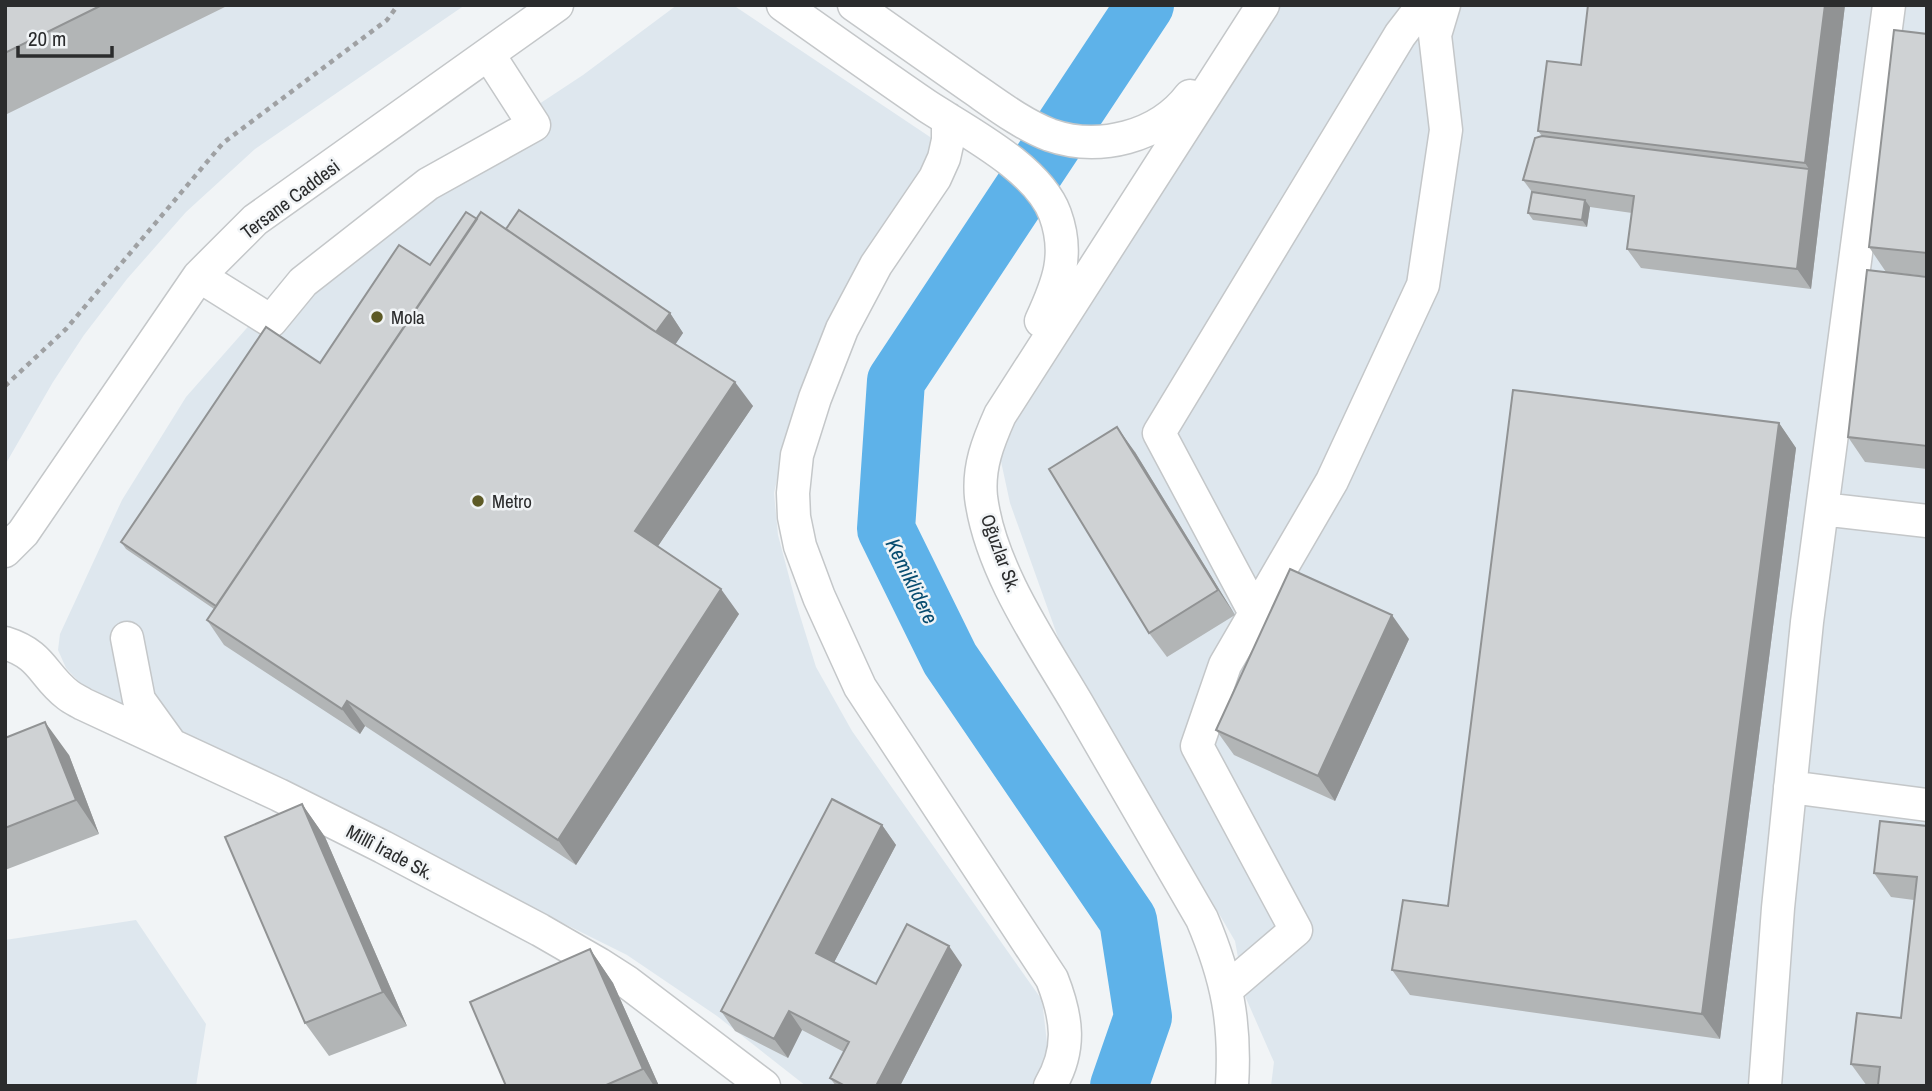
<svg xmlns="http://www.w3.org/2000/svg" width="1932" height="1091" font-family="'Archivo Narrow',sans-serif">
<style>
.built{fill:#dee7ee}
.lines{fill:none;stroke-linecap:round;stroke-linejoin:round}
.river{stroke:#5eb2e9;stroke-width:58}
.minor-casing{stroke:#c4c7c9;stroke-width:35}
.path{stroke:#9fa1a3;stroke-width:4.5;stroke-dasharray:5 5;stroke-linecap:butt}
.minor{stroke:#fff;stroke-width:32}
.wall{fill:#b2b5b6}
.shaded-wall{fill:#919394}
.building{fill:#cfd2d4;stroke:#919394;stroke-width:2}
.poi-dot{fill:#5d5a26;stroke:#f1f4f6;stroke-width:2.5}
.labels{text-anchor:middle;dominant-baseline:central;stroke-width:5;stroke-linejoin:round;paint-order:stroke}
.street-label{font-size:19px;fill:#2b2c2d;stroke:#f1f4f6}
.poi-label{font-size:19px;fill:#2b2c2d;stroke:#f1f4f6;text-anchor:start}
.water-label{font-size:21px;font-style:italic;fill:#064b6f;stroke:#f1f4f6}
</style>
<rect width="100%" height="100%" fill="#f1f4f6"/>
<!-- built -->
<path class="built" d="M5 5H465L255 149 186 212 127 279 84 335 53 382 5 465Z
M677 5H733L942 145 783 453 774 493 778 535 796 603 816 667 852 731 1042 1000 1050 1068 1038 1086H806L717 1016 627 955 80 683 66 668 58 650 60 634 122 500 186 397 253 321 463 154 583 75Z
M1275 5H1927V1086H1271L1274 1062 1245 996 1235 941 1060 643 1010 503 997 443Z
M136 920 206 1024 196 1086H5V940Z"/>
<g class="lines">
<!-- river -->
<path class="river" d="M1119 1086 1143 1017 1128 920 950 659 886 529 896 381 1145 5"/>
<!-- minor casing -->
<g class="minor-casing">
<path id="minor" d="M783 5C831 39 879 73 927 106 967 132 1038 168 1055 214 1070 255 1058 284 1041 321
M854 5C892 32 930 58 968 85 993 102 1021 124 1050 135 1099 152 1159 137 1190 96
M948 119V140L944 158 935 178 876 265 842 329 815 398 797 455 793 493 794 517 800 546 819 597 860 687 1052 979C1067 1017 1072 1049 1050 1086
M199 276 271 321 303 282 428 184 534 125 489 55
M1822 509 1927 521
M5 551 23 533 199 276 255 220 557 5
M1255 613 1159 433 1400 35 1423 5
M127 638 139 700 170 743
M5 643C43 655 42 675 68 695 73 699 78 701 83 704L279 795 383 847 540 930 599 964 627 982 764 1086
M1790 787 1927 805
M1227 989 1296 930 1197 746 1225 665 1332 481 1423 285 1446 130 1435 35 1444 5
M1232 1086C1236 1022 1227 978 1202 919 1160 847 1119 775 1077 703 1041 642 990 569 981 497 978 467 988 442 1000 415L1263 5
M1765 1086 1778 908 1807 622 1889 5"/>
</g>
<!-- path -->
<path class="path" d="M5 386 66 329 223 143 387 20 398 5"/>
<!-- minor -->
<use href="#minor" class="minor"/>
</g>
<!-- wall -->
<path class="wall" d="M5 5H229L5 115Z
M1588 5H1845L1811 289 1641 268 1627 249 1632 213 1590 207 1587 227 1533 220 1528 213 1532 192 1523 180 1542 136 1538 131 1581 65Z
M1927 34V276L1886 272 1869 247Z
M477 219 506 229 670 313 683 333 675 344 753 406 658 546 739 614 576 865 365 726 360 734 224 645 207 620 214 609 126 549 121 542 320 363 430 265Z
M1927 277V469L1865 462 1848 437Z
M1779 423 1796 448 1720 1039 1410 995 1392 970 1448 906Z
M1135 452 1235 615 1167 657 1149 633Z
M1409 639 1335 801 1234 755 1216 730Z
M5 738 69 755 99 834 5 870Z
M302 804 325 837 407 1026 329 1056 305 1023Z
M882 825 896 845 834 962 876 984 962 965 900 1086H836L830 1078 844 1052 802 1030 788 1058 735 1031 721 1011Z
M1927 826V1086H1867L1851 1064 1901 1018 1914 900 1891 897 1874 873Z
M590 949 613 983 659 1086H506Z"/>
<!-- shaded-wall -->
<path class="shaded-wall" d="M1825 5H1845L1811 289 1797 269 1809 169 1805 163Z
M1585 200 1590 207 1587 227 1582 220Z
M670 313 683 333 669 354 655 334Z
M735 382 753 406 652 555 635 531Z
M1779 423 1796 448 1720 1039 1702 1014Z
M1117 427 1135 452 1235 615 1218 590Z
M721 589 739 614 576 865 558 840Z
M1392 615 1409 639 1335 801 1318 776Z
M347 701 365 726 360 734 342 709Z
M45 722 69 755 99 834 76 800Z
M302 804 325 837 407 1026 383 992Z
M882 825 896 845 829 972 816 953Z
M949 946 962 965 900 1086H876Z
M590 949 613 983 659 1086H654L643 1069Z
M789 1011 802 1030 788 1058 774 1039Z"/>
<!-- building -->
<path class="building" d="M5 5H102L5 53Z
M1588 5H1825L1805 163 1538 131 1547 61 1581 65Z
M1894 30 1927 34V253L1869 247Z
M1542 136 1809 169 1797 269 1627 249 1634 196 1523 180 1535 138Z
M1532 192 1585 200 1582 220 1528 213Z
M519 210 670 313 656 332 506 229Z
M466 212 477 219 216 606 121 542 266 327 320 363 399 245 430 265Z
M481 212 651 329 735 382 635 531 721 589 558 840 347 701 342 709 207 620Z
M1867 270 1927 277V446L1848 437Z
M1513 390 1779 423 1702 1014 1392 970 1403 900 1448 906Z
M1117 427 1218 590 1149 633 1049 469Z
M1290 569 1392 615 1318 776 1216 730Z
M45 722 76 800 5 828V738Z
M832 799 882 825 816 953 876 984 907 924 949 946 876 1086H845L830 1078 849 1042 789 1011 774 1039 721 1011Z
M302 804 383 992 305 1023 225 837Z
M1880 821 1927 826V1086L1878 1085 1880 1067 1851 1064 1857 1013 1901 1018 1917 877 1874 873Z
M590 949 643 1069 604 1086H506L470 1002Z"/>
<!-- markers -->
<g class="poi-dot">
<circle cx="377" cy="317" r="7"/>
<circle cx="478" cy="501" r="7"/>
</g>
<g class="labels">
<!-- street labels -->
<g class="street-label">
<text transform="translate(290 199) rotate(-37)">Tersane Caddesi</text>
<text transform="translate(1001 553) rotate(70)">Oğuzlar Sk.</text>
<text transform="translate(390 852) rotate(28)">Millî İrade Sk.</text>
</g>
<!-- poi labels -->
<g class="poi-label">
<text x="391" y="317">Mola</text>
<text x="492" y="501">Metro</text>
</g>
<!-- water labels -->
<g class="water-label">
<text transform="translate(912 581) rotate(64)">Kemiklidere</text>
</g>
</g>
<!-- border -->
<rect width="1932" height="1091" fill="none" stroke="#2b2c2d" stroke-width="14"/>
<!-- scale -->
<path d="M18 46v10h94v-10" fill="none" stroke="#2b2c2d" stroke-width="3.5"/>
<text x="28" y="46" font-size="21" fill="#2b2c2d" stroke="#f1f4f6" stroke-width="5" paint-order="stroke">20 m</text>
</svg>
